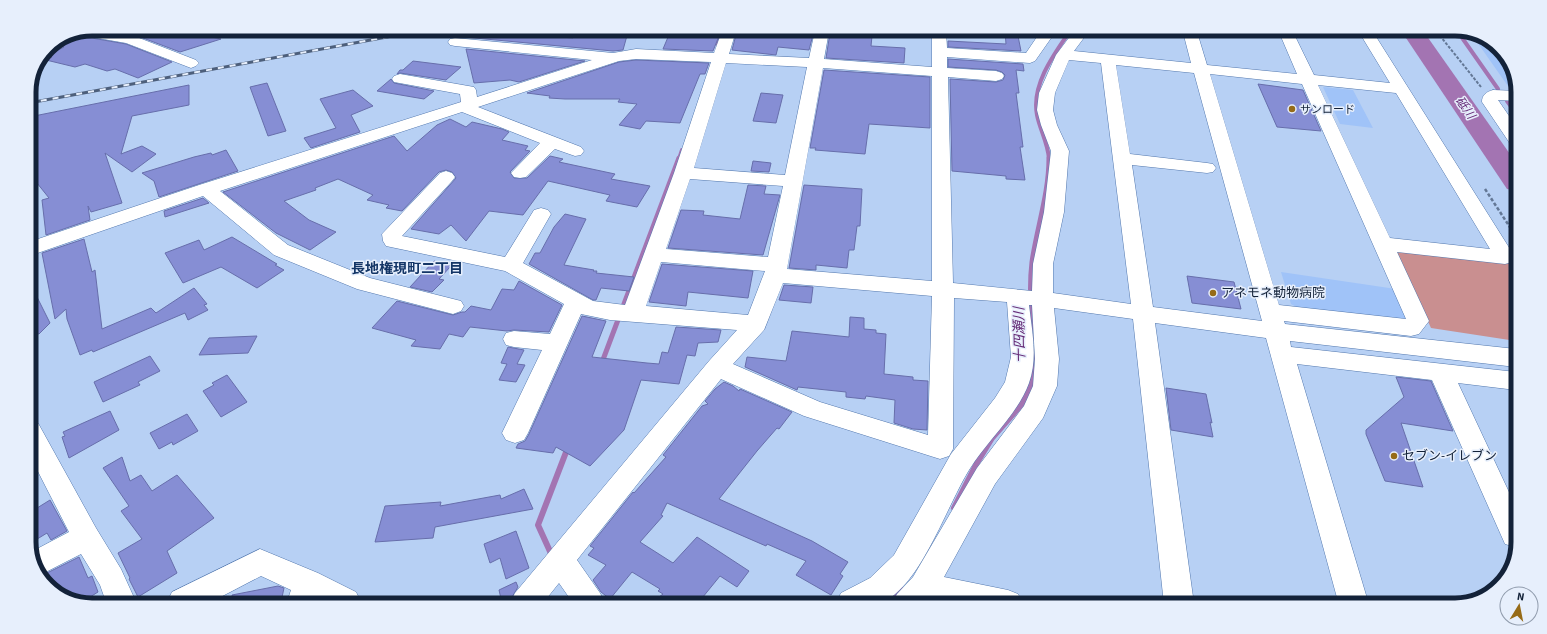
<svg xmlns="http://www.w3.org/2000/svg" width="1547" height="634" font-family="'Source Sans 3','Noto Sans JP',sans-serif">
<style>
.built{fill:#a0c3f8}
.green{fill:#c98f90}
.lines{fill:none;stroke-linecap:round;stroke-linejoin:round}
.stream-far2{stroke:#a374b2;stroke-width:4}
.stream-far1{stroke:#a374b2;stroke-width:5}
.stream{stroke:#a374b2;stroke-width:6}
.river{fill:#a374b2;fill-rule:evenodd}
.building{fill:#868ed4;stroke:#676eab}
.minor-casing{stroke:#5378ae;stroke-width:1}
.path-far1{stroke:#637795;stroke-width:2;stroke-dasharray:3 1.5;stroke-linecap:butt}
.path{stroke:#637795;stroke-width:2.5;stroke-dasharray:3.5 2;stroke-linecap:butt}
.minor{fill:#fff;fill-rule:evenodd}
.rail-casing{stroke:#4d5f7b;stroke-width:3}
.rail{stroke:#e7effc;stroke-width:2;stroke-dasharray:6;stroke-linecap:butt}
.poi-dot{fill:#966b18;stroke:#e7effc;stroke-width:1.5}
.labels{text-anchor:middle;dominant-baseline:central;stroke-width:3;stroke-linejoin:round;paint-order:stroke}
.far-poi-label{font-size:11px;fill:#132239;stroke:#e7effc;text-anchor:start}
.far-water-label{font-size:12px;font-style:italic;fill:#652a76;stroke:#e7effc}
.poi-label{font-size:13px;fill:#132239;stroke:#e7effc;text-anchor:start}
.neighbourhood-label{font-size:14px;font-weight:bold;fill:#133566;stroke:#e7effc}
.water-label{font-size:14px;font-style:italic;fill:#652a76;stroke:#e7effc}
.rim{fill:none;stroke:#132239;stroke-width:5}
</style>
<rect width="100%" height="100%" fill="#b7d0f4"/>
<!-- built -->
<path class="built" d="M1470 32H1475L1505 54 1518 90 1510 89Z
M1323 87 1353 90 1373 128 1340 124Z
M1281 272 1396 289 1409 317 1405 320 1300 309 1291 304Z"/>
<!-- green -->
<path class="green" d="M1395 249 1517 263 1516 341 1431 328Z"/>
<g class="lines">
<!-- stream-far2 -->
<path class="stream-far2" d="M1458 32 1498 89
M718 44 722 31
M1507 101 1518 116
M679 159 682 150
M1049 159C1048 143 1040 130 1037 115 1031 85 1054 54 1070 31"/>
<!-- stream-far1 -->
<path class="stream-far1" d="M1033 339C1031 313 1029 287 1032 262 1037 227 1049 194 1049 158
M601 365 679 158
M1032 366 1033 351"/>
<!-- stream -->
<path class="stream" d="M954 508 978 461 992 438 1021 405 1031 386 1032 365
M553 558 538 525 568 447
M886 604 902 590"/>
<!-- river -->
<path class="river" d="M1402 32H1424L1517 164V191L1507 189Z"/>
</g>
<!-- building -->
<path class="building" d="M126 29H178L210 34 207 36 221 39 180 52 135 35 120 32Z
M472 30H505L503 32 573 38 579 30 628 32 623 50 613 51 464 37 468 32H473Z
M671 30 721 31 713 51 663 49Z
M737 31H814L809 50 778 47 776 55 732 50Z
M1005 31H1017L1021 51 948 47V41L1006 44Z
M830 33 872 36 871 46 905 48 904 63 826 58Z
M79 35 86 37 126 44 172 62 138 78 115 69 107 71 85 64 75 67 46 60 52 57 47 56 64 47 57 45Z
M466 49 585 61 519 82 510 80 474 83Z
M948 59 1023 64 1024 71 1016 70 1019 93H1016L1023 147H1020L1025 180 1006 179V176L952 171 950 79 996 82 1003 80 1005 75 1002 72 996 70 948 67Z
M636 60 709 63 705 74H700L680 123 646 121 640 129 619 125 637 104 618 102 620 99H565L549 98 550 96 527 93 619 62Z
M413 61 461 67 446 80 400 73 397 74 400 70H403Z
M824 70 930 77V128L869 124 865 154 815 150 816 148H810Z
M391 79 394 83 434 91 424 99 377 91Z
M267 83 286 131 268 136 250 87Z
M1258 84 1303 90 1321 131 1277 127Z
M189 85V105L132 116 121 154 142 146 156 154 132 172 105 153 122 203 91 212 88 206 90 220 46 235 42 200 49 198 29 173V117Z
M353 90 373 106 351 115 360 132 311 148 304 138 336 128 320 99Z
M761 93 783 95 776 123 753 121Z
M450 119 466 127 472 122 502 129 509 132 502 140 528 146 525 150 530 151 510 172 514 178H527L550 156 563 159 559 162 615 174 611 179 650 186 637 207 606 201 610 195 548 181 523 215 489 211 466 241 451 225 439 234 411 229 456 178 452 172 446 170 439 172 402 211 386 208 389 205 367 200 373 195 338 179 315 188 316 190 284 201 309 220 336 232 310 250 276 233 223 192 394 136 407 151 437 125Z
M226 150 238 171 159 197 154 181 142 173 194 157 211 153 212 155Z
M753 161 771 163 769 172 751 171Z
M748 185 766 186 764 194 780 195 763 255 668 248 681 210 704 211 703 215 740 219Z
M804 185 862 189 860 226H857L854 250H849L847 268 816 265V270L789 268Z
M203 198 209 203 165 217 164 211Z
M565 214 586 219 564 265 594 270 593 271H597L596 273 634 277 629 291 601 288 596 300H593L529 264 535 253H540L554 227Z
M232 237 277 264 275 265 284 270 257 288 221 267 183 283 165 253 199 240 204 250Z
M84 239 92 272 95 270 102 329 151 308 156 313 194 288 207 304 204 305 208 310 188 320 185 313 93 352 92 350 80 355 67 319 66 309 55 319 42 253Z
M434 261 451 266 439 279 444 280 432 292 410 287Z
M662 264 753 271 748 298 688 292 686 306 649 302Z
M1187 276 1234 282 1241 309 1192 303Z
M29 281 50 323 39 334 29 332Z
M519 281 562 305 549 332 514 330 507 331 470 327 463 337 449 334 440 349 411 346 416 340 372 328 397 301 453 315 462 312H465L471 306 491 310 502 289 514 290Z
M784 285 813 287 811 303 779 300Z
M582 316 606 321 592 357 647 363 659 364 662 352 668 353 676 327 721 330 718 342 698 343 695 356 687 355 679 384 641 380 624 430 590 466 556 447 553 453 516 448 518 444 525 441 529 434Z
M850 317 864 318V329L876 330V333L886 334 884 374 913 377V380L928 381 927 430 913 429 894 423 895 400 866 396 865 399 846 397V392L798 387 797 390 745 367 747 357 786 361 792 331 849 337Z
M257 336 248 353 199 355 209 338Z
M508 347 524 350 517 364 525 365 516 382 499 380 507 364 501 363Z
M150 356 160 371 138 382 140 385 103 402 94 382Z
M227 375 247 402 221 417 203 391 214 385 212 383Z
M1396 377 1431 381 1453 431 1401 423 1423 487 1385 481 1366 434V430L1404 397Z
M724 382 733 386 739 391 740 389 792 412 779 429 777 428 757 451 719 499 812 541 848 562 840 574 843 576 831 595 796 575 806 561 767 544 766 546 667 503 661 515 663 516 640 542 673 563 697 537 749 571 737 587 720 576 698 603H651L663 594 658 591 660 589 632 572 610 599 601 592 593 580 606 565 588 555 594 548 590 546 633 492 634 493 666 457 663 455 702 406 708 404 705 401 715 389Z
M1166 388 1206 394 1212 423 1210 422 1213 437 1171 430Z
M110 411 119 430 69 458 62 437 65 436 63 432Z
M187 414 198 431 173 445 172 442 159 449 150 433Z
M122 457 130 481 141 475 152 491 177 475 214 518 167 551 177 573 138 597 129 579 130 578 118 553 142 539 121 511 129 506 103 468Z
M524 489 533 509 435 527 433 538 375 542 385 506 441 502 440 506 500 495 501 499Z
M50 500 67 531 51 540 47 533 29 544V513Z
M516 531 529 568 506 579 500 558 490 563 484 544Z
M79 557 88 578 92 576 98 592 82 602H72L42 580 41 576Z
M516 582 518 587 509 602 502 603 499 590Z
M278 586 284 588 281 602H233L232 595Z"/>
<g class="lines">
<!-- minor casing -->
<g class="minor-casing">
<path id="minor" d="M92 29 134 36 196 60 199 63 196 66 191 68 126 43 86 36 80 34Z
M722 31H736L729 54 809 58 815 31H829L824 59 932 67V31H946L947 48 1026 53 1041 31H1056L1035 61 1030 63 947 57V68L996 71 1002 73 1004 76 1002 79 996 81 948 77 953 283 1032 291 1033 264 1044 212 1051 151 1041 125 1037 110 1039 93 1056 55 1074 31H1089L1074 51 1191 63 1183 32H1197L1207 65 1297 74 1279 32H1293L1314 75 1390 83 1359 32H1373L1515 257 1512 262 1505 264 1397 252 1429 321 1419 334 1411 336 1284 321 1285 324 1516 349V367L1290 341 1291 347 1516 372V390L1458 383 1515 505V547L1505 544 1432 380 1297 364 1369 605H1339L1266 338 1155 323 1194 604H1164L1133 319 1054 308 1059 359 1057 386 1043 418 995 484 944 577 1008 590 1018 594 1023 604H938L929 602 927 604H892L897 594 913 577 977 468 1024 406 1033 386 1035 359 1032 305H1029C1032 331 1038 358 1029 383 1018 414 986 442 969 470 947 506 924 575 890 598 875 608 853 604 836 603L841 593 870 578 894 555 951 454 995 398 1005 382 1011 357 1007 302 954 298 953 449 949 456 940 459 804 416 721 379 577 560 600 593 605 603H573L559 583 543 603H510L515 593 709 361 737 330 610 320 581 314 528 433 524 440 515 443 506 440 502 433 542 350 514 347 506 345 503 339 506 333 514 331 550 334 564 304 505 271 386 246 383 241 382 234 440 173 446 171 452 173 455 177 452 181 402 236 505 257 534 210 541 208 548 210 551 214 523 263 593 301 625 305 674 173 711 62 636 59 619 61 478 107 581 147 584 151 581 155 575 156 555 149 526 177 520 178 514 177 511 173 540 143 462 112 220 191 288 245 370 278 461 301 464 306 461 311 453 314 357 289 274 255 203 196 29 256V242L199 185 461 102 460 94 394 82 392 79 394 76 400 74 474 87 476 90 477 97 592 60 455 46 450 45 448 42 450 39 455 38 613 53 636 49 714 53ZM1069 60 1101 63 1131 304 1053 293V264L1064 212 1069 151 1057 125 1053 110 1055 93ZM726 63 807 67 785 175 694 168ZM1116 65 1194 73 1262 321 1153 307 1132 165 1207 173 1213 172 1216 168 1213 164 1207 163 1130 154ZM823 68 932 76V281L787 269ZM1210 74 1302 84 1406 319 1279 305ZM1318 85 1396 93 1490 249 1390 238ZM690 179 783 186 768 257 666 249ZM661 262 765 271 748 315 646 306ZM783 283 932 296 928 435 820 402 733 364 764 330Z
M1493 90 1518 91V101L1498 100 1518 129 1517 146 1511 145 1482 102C1482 95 1486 92 1493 90Z
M29 420 38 423 96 528 121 569 136 602H106L100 585 81 554 40 575 31 552 69 532 29 454Z
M260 549 318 573 356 592 361 602H287L291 590 261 576 211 602H167L172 592Z"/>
</g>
<!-- path-far1 -->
<path class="path-far1" d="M1437 32 1481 87"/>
<!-- path -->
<path class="path" d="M1485 189 1517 238"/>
<!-- minor -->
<use href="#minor" class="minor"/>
<!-- rail casing -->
<g class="rail-casing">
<path id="rail" d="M29 103 425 30"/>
</g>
<!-- rail -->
<use href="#rail" class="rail"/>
</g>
<!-- markers -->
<g class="poi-dot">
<circle cx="1292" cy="109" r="4"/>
<circle cx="1213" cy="293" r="4"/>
<circle cx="1394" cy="456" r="4"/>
</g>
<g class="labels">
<!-- far-poi labels -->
<g class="far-poi-label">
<text x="1300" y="109">サンロード</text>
</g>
<!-- far-water labels -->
<g class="far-water-label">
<text transform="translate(1465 108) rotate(55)">砥川</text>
</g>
<!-- poi labels -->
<g class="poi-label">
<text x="1221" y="293">アネモネ動物病院</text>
<text x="1402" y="456">セブン-イレブン</text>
</g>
<!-- neighbourhood labels -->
<g class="neighbourhood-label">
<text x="407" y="269">長地権現町二丁目</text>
</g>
<!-- water labels -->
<g class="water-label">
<text transform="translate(1020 335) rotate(-91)">十四瀬川</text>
</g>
</g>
<!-- crop -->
<path d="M0 0H1547V634H0ZM92 36H1455A56 56 0 0 1 1511 92V542A56 56 0 0 1 1455 598H92A56 56 0 0 1 36 542V92A56 56 0 0 1 92 36Z" fill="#e7effc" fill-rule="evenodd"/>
<path class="rim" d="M92 36H1455A56 56 0 0 1 1511 92V542A56 56 0 0 1 1455 598H92A56 56 0 0 1 36 542V92A56 56 0 0 1 92 36Z"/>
<!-- north arrow -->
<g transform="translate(1519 606) rotate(10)"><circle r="19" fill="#e7effc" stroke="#929dae"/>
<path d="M0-3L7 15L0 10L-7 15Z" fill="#966b18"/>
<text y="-6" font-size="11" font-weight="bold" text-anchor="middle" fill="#132239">N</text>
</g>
</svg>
